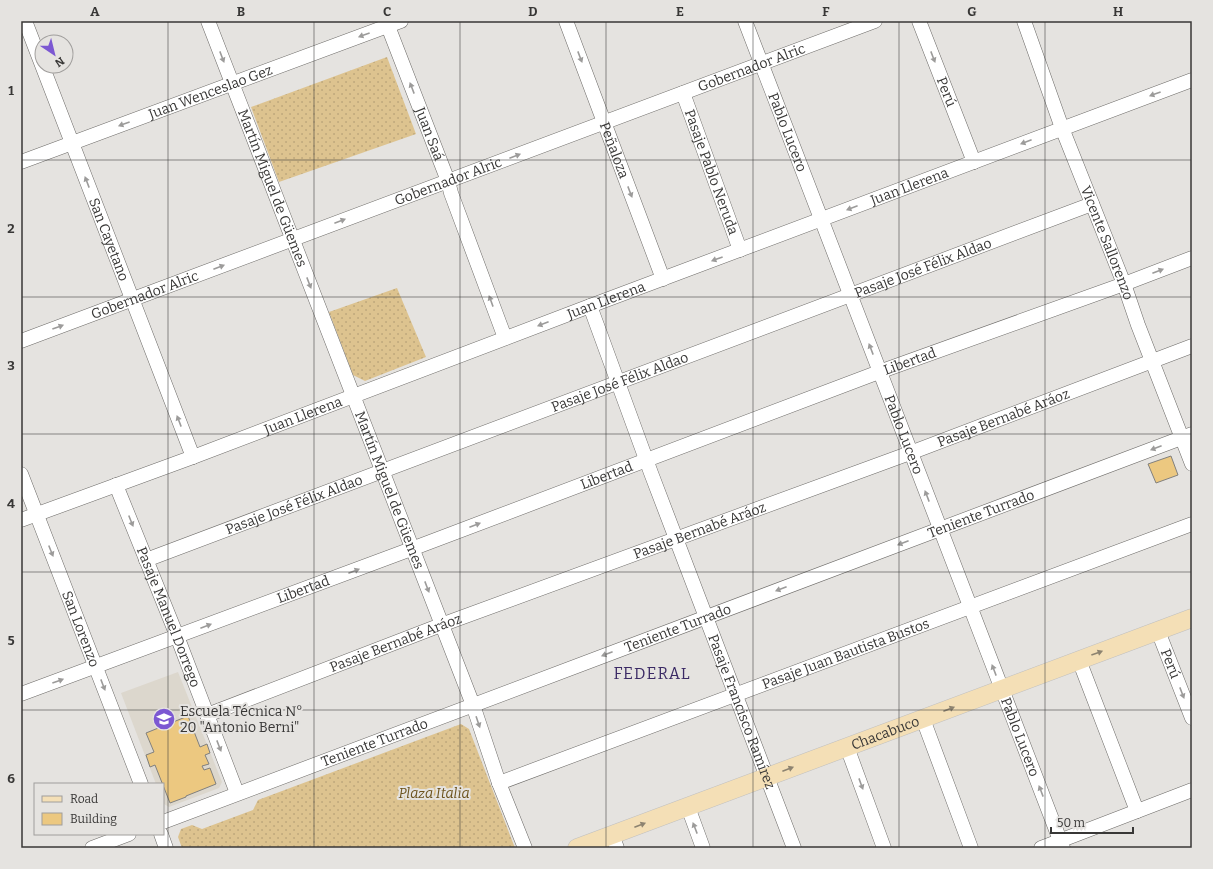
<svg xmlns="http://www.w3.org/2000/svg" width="1213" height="869" font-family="Bitter,serif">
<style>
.built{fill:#dcd7cd}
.grass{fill:url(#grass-dots)}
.building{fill:#ecc880;stroke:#81807d}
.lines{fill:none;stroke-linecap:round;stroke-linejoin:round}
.minor-casing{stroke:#6d6b68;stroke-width:15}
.major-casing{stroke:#bfbfbf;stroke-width:19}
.minor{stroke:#fff;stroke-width:14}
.major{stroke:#f4dfb6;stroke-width:18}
.oneway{fill:#9c9b9a}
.oneway2{fill:#8d8370}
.grid{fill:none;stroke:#383736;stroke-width:1;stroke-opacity:0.55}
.labels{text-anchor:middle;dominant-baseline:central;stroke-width:4;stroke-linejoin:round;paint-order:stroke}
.street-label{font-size:14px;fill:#383736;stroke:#e5e3e0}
.poi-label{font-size:14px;fill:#383736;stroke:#e5e3e0;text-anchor:start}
.park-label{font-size:14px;font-style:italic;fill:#6c531d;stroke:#e5e3e0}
.quarter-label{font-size:16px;letter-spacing:1px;fill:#3a2964;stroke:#e5e3e0}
.neatline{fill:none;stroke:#383736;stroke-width:1.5}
.grid-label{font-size:13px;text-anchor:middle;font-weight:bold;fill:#383736}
</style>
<defs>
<pattern id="grass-dots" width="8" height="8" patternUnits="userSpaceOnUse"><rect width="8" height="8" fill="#ddc38f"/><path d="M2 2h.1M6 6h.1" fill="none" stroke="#bea87c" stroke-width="1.8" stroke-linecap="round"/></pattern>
</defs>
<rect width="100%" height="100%" fill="#e5e3e0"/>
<!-- built -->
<path class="built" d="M178 672 222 782 219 788 169 807 164 804 163 801V784H156L121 693Z"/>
<!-- grass -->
<path class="grass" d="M387 57 416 134 279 182 251 107Z
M397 288 426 357 365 381 353 375 329 312Z
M461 724 469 729 515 848H182L178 837 181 829 192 825 202 829 253 810 258 800Z"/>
<!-- building -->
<path class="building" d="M1171 456 1178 475 1156 483 1148 464Z
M188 716 200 747 207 744 210 753 205 755 209 764 202 766 204 770 210 768 216 784 186 796V797L170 803 155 765 150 767 146 755 154 752 146 733Z"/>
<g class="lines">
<!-- minor casing -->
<g class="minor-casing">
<g id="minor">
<path id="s1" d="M25 21 193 457"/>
<path id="s2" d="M208 21 473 705 499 783 525 848"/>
<path id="s3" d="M386 21 448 181 451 193 505 338"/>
<path id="s4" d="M566 21 663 279"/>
<path id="s5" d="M745 21 1063 848"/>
<path id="s6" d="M919 21 974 162"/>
<path id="s7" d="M1024 21 1062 128 1124 284 1138 325 1192 464"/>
<path id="s8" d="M683 93 740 250"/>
<path id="s9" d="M21 162 401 21"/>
<path id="s10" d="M590 306 651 473 794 848"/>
<path id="s11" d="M21 341 875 21"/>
<path id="s12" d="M21 474 141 784"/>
<path id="s13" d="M116 485 177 636 237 793"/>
<path id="s14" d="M21 520 193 457 590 306 1192 80"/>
<path id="s15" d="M146 560 1092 204"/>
<path id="s16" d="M1158 631 1192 718"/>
<path d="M1079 660 1137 811"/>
<path id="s17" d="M21 694 422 545 879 372 1124 284 1192 258"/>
<path id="s18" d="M207 715 441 625 910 453 1192 346"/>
<path d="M923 719 971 848"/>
<path d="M847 747 884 848"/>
<path id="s19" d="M499 783 1192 524"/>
<path d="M688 807 703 848"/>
<path id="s20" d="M163 822 1192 434"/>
<path d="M161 834 166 848"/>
<path d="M612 835 617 848"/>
<path d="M92 848 129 834"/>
<path d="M1041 848 1192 790"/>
</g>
</g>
<!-- major casing -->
<g class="major-casing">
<g id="major">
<path id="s21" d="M577 848 1192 618"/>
</g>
</g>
<!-- minor -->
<use href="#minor" class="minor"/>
<!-- major -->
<use href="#major" class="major"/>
</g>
<!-- one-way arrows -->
<defs><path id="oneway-solid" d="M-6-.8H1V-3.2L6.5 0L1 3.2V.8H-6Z"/></defs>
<g class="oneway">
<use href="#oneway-solid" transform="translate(364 35) rotate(160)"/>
<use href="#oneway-solid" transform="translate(222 57) rotate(69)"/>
<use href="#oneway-solid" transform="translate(580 57) rotate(69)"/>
<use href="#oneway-solid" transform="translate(933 57) rotate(69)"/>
<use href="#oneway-solid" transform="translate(412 88) rotate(-111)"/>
<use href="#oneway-solid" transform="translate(1155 94) rotate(160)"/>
<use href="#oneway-solid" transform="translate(124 124) rotate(160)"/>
<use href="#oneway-solid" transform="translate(1026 142) rotate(159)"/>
<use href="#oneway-solid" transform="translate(515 156) rotate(-21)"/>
<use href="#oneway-solid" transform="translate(87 182) rotate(-111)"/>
<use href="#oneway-solid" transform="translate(630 192) rotate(69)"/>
<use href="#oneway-solid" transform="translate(852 208) rotate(159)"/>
<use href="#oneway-solid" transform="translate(340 221) rotate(-21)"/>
<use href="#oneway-solid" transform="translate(717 259) rotate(160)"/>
<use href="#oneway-solid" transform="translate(219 267) rotate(-21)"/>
<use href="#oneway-solid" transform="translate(1158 271) rotate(-21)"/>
<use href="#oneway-solid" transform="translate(309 283) rotate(69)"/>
<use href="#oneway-solid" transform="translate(491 301) rotate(-110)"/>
<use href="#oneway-solid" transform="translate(543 324) rotate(159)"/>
<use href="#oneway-solid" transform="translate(58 327) rotate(-20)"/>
<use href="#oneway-solid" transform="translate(871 349) rotate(-111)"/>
<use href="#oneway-solid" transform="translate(179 421) rotate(-111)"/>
<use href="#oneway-solid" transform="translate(1156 448) rotate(159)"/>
<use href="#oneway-solid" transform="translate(927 496) rotate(-111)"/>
<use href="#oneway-solid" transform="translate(131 521) rotate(68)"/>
<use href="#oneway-solid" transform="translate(475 525) rotate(-21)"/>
<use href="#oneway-solid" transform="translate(903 543) rotate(159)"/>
<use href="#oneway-solid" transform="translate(51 551) rotate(68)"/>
<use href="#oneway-solid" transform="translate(354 571) rotate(-21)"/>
<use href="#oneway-solid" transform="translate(427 587) rotate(69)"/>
<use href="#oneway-solid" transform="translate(781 589) rotate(159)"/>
<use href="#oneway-solid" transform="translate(206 626) rotate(-21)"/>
<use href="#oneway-solid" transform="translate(607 654) rotate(159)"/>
<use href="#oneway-solid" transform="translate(994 670) rotate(-111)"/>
<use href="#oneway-solid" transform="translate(58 681) rotate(-20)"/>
<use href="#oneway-solid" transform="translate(103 685) rotate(69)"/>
<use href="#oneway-solid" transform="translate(1182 693) rotate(69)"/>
<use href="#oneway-solid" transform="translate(478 722) rotate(71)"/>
<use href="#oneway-solid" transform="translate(219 746) rotate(69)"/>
<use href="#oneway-solid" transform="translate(861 784) rotate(70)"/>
<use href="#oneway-solid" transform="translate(1041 791) rotate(-111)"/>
<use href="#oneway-solid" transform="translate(695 828) rotate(-111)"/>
</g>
<g class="oneway2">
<use href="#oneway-solid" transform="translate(1097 653) rotate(-20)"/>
<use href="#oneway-solid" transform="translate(949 709) rotate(-21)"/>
<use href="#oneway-solid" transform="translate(788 769) rotate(-21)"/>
<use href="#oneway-solid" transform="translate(640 825) rotate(-21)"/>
</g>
<!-- grid -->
<path class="grid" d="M168 21V848M314 21V848M460 21V848M606 21V848M753 21V848M899 21V848M1045 21V848M21 160H1192M21 297H1192M21 434H1192M21 572H1192M21 710H1192"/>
<!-- icons -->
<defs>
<g id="school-disc" transform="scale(1.15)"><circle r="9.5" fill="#7c58d2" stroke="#e5e3e0"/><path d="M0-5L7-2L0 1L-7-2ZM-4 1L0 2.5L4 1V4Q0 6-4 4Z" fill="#fff"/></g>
</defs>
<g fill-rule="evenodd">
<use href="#school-disc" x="164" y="719"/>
</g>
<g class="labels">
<!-- street labels -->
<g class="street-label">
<text stroke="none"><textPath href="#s11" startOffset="780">Gobernador Alric</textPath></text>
<text stroke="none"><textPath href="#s9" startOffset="202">Juan Wenceslao Gez</textPath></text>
<text stroke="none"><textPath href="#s6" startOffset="76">Perú</textPath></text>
<text stroke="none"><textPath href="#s5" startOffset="119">Pablo Lucero</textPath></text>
<text stroke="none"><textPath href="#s3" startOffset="121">Juan Saá</textPath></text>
<text stroke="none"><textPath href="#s4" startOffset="138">Peñaloza</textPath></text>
<text stroke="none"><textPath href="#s8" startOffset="84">Pasaje Pablo Neruda</textPath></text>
<text stroke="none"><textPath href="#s11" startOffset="456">Gobernador Alric</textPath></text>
<text stroke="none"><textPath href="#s14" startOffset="949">Juan Llerena</textPath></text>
<text stroke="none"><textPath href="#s2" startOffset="179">Martín Miguel de Güemes</textPath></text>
<text stroke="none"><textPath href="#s1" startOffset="234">San Cayetano</textPath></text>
<text stroke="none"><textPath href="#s7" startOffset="237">Vicente Sallorenzo</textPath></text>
<text stroke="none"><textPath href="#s15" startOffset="830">Pasaje José Félix Aldao</textPath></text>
<text stroke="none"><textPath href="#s11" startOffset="132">Gobernador Alric</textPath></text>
<text stroke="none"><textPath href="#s14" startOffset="625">Juan Llerena</textPath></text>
<text stroke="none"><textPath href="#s17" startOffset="949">Libertad</textPath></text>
<text stroke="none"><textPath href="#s15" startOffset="506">Pasaje José Félix Aldao</textPath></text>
<text stroke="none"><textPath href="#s14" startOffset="301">Juan Llerena</textPath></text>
<text stroke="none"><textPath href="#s18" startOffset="850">Pasaje Bernabé Aráoz</textPath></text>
<text stroke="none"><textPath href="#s5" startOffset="443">Pablo Lucero</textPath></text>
<text stroke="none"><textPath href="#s17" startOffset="625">Libertad</textPath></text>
<text stroke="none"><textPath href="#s2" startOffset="503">Martín Miguel de Güemes</textPath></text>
<text stroke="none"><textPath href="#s15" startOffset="158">Pasaje José Félix Aldao</textPath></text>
<text stroke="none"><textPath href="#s20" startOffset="874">Teniente Turrado</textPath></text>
<text stroke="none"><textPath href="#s18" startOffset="526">Pasaje Bernabé Aráoz</textPath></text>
<text stroke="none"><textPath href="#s17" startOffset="301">Libertad</textPath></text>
<text stroke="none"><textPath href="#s13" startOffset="142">Pasaje Manuel Dorrego</textPath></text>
<text stroke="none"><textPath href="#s20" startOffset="550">Teniente Turrado</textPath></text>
<text stroke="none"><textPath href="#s12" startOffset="166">San Lorenzo</textPath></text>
<text stroke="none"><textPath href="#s18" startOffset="202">Pasaje Bernabé Aráoz</textPath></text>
<text stroke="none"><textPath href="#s19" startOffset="370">Pasaje Juan Bautista Bustos</textPath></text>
<text stroke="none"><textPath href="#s16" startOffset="35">Perú</textPath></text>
<text stroke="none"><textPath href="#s10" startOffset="433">Pasaje Francisco Ramírez</textPath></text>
<text stroke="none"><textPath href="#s21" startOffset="329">Chacabuco</textPath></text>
<text stroke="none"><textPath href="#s5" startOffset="767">Pablo Lucero</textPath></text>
<text stroke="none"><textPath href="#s20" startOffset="226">Teniente Turrado</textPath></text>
</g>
<!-- poi labels -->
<g class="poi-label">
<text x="180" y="711">Escuela Técnica N°<tspan x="180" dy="16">20 "Antonio Berni"</tspan></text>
</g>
<!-- park labels -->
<g class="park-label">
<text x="434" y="793">Plaza Italia</text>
</g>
<!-- quarter labels -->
<g class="quarter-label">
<text x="652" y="673">FEDERAL</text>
</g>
</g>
<!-- border -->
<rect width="1213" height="869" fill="none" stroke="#e5e3e0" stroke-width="44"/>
<!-- legend -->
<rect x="34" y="783" width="130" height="52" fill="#e5e3e0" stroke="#a09e9c"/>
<rect x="42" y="796" width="20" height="6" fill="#f4dfb6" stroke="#a09e9c"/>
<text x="70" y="803" font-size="12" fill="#383736">Road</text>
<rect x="42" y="813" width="20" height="12" fill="#ecc880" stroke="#a09e9c"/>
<text x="70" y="823" font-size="12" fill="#383736">Building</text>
<!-- north arrow -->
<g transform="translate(54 54) rotate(145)"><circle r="19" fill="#e5e3e0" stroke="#a09e9c"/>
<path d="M0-3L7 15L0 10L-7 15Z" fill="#7c58d2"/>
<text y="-6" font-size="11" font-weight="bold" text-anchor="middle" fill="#383736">N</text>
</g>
<!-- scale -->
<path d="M1051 827v6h82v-6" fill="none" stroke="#383736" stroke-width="2"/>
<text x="1057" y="827" font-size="12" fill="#383736" stroke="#e5e3e0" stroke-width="3" paint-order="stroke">50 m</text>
<rect x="22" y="22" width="1169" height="825" class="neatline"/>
<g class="grid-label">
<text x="95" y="16">A</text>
<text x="241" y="16">B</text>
<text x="387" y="16">C</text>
<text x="533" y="16">D</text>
<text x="680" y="16">E</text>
<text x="826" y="16">F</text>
<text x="972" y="16">G</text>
<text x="1118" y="16">H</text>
<text x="11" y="95">1</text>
<text x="11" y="233">2</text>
<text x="11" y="370">3</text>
<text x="11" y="508">4</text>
<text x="11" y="645">5</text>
<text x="11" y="783">6</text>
</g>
</svg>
